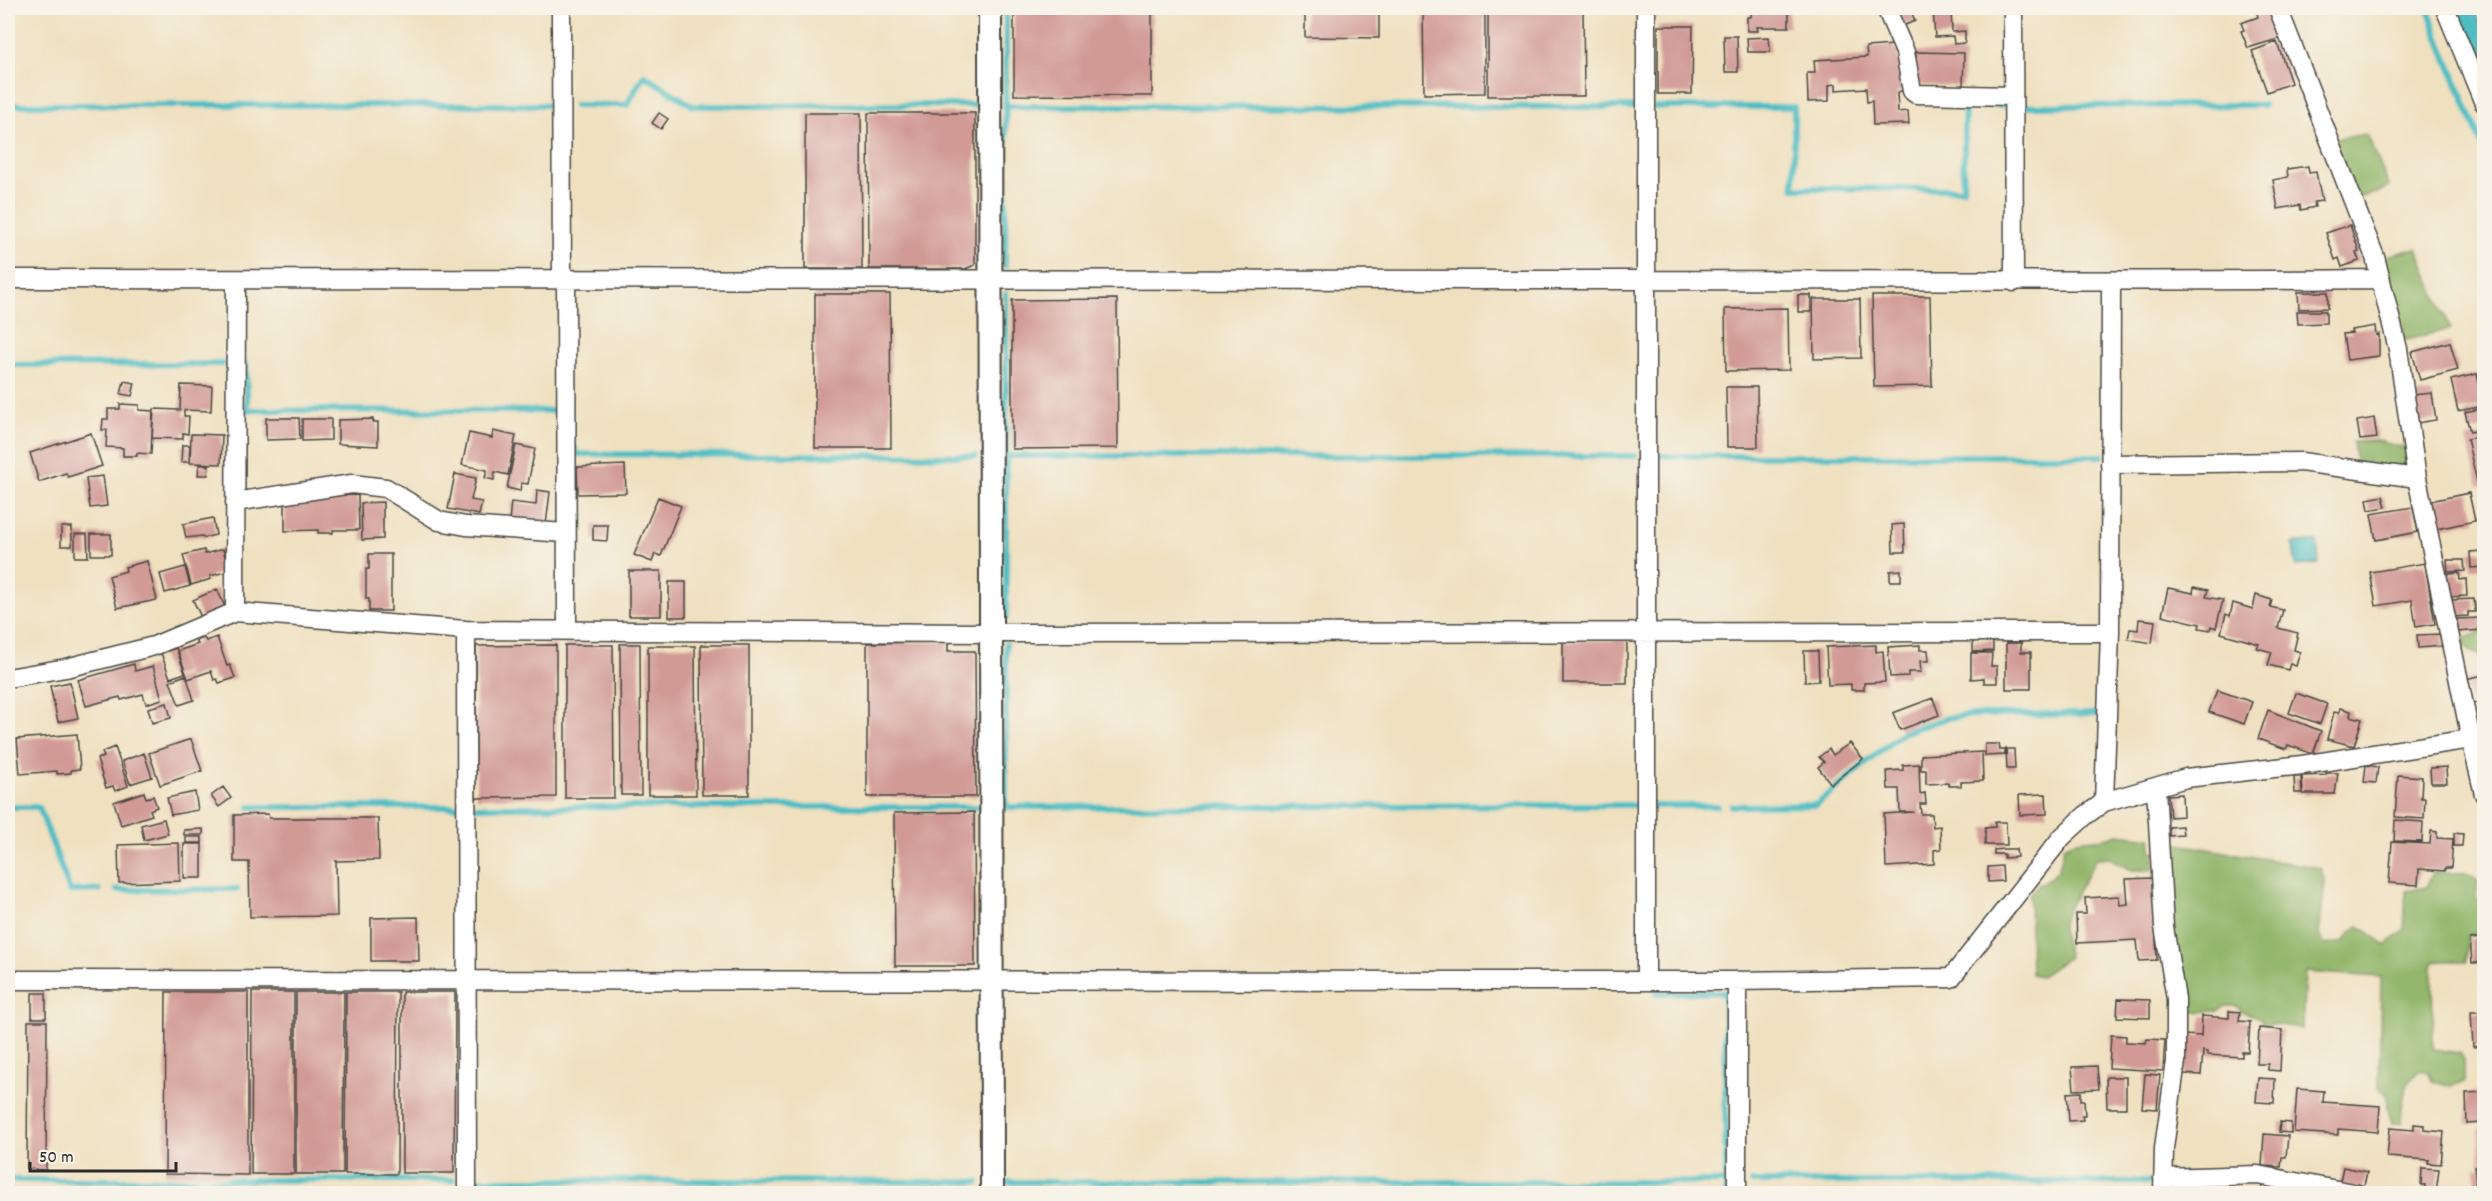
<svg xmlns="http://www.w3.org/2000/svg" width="2492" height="1201" font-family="Dekko,sans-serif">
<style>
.forest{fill:#92b66a;stroke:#5e704a;stroke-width:1.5}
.water{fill:#4ebdc3;stroke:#3c7477;stroke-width:1.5}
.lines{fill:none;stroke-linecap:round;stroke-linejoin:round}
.stream{stroke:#4ebdc3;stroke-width:6}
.building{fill:#d19a95}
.minor-casing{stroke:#484641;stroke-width:21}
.tertiary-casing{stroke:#484641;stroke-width:26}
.minor{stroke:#fff;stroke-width:18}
.tertiary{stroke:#fff;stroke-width:22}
</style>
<rect width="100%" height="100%" fill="#f7f3e8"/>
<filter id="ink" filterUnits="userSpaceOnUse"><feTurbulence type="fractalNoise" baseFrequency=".0167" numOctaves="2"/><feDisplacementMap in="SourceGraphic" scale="12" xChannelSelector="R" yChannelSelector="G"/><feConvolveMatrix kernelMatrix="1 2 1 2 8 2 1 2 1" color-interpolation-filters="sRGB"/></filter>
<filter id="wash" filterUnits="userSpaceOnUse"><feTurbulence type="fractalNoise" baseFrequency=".008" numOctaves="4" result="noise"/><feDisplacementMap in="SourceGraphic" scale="24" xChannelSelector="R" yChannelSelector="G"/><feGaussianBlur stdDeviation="1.35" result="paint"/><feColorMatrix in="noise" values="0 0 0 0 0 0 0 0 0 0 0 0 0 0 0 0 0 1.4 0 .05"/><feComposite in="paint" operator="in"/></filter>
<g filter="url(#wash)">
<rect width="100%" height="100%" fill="#efe0c0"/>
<!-- forest -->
<path class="forest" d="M2367 134 2389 186 2379 192 2356 198 2333 139Z
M2417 248 2450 329 2402 341 2404 325 2397 319 2380 258Z
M2378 441 2408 449 2409 467 2402 470 2356 464 2353 442Z
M2484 595V594V657L2477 655 2464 645 2466 637 2476 635 2484 627V615L2479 604Z
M2118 834 2151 838 2154 865 2150 870H2132L2108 857 2097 858C2089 872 2064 910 2062 924 2061 935 2066 947 2069 957L2041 976 2031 974 2029 894C2052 869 2058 886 2064 846 2081 836 2100 843 2118 834Z
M2166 842 2320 868 2325 882 2319 935 2325 945 2343 942 2351 932 2359 926 2386 945 2404 930 2406 891 2426 887 2433 873H2466L2478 880 2476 898 2484 908V933L2468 935 2466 961H2435L2432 964 2433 1049 2460 1053 2464 1060V1082L2450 1086 2432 1080 2429 1072 2420 1070C2402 1085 2403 1101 2401 1123H2392L2388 1109V1095L2379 1088 2381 977 2305 972 2302 1028 2263 1023 2260 1018 2242 1011 2236 1006H2225L2218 1011 2182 1012 2169 928Z"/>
<!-- water -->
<path class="water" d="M2452 8H2474L2484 33V90Z
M2317 541 2319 564 2296 566 2293 544Z"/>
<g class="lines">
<!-- stream -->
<path class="stream" d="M2427 8 2484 150
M8 105H548
M575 105H627L644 75 693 106 976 105
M1006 106 1635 107
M2020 106 2264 105
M1655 107H1794V188L1963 189 1965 105H2003
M1005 266 1006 8
M1006 294V618
M243 364H246L247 410 559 411
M8 365 223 364
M575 448V454L976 456
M1006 456H1635
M1653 456H2102
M1006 644V807L1635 805
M1653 806H1717
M1732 806 1816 805 1902 733 1947 718 1972 715 2099 714
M8 807H39L70 891 99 890
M250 807H460
M474 807H978
M117 890 237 889
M1656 993 1725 992 1726 1194
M8 1180H453
M473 1180 978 1182
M1008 1182H1728
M1752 1182H2155"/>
</g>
<g id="blocks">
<!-- building -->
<path class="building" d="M1014 8H1152V96L1014 95Z
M1305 8H1379V38L1305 37Z
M1423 8H1485V93L1424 94Z
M1488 8H1583L1584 96H1488Z
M1751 8H1789V27H1757L1758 31H1747V17H1751Z
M1892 8H1910L1915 21 1900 27Z
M1951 9 1952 32 1965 31V43L1954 44 1953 36 1935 37 1933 10Z
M2270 9 2281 38 2248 48 2241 31 2244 30 2241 23 2258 17 2257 13Z
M1658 26H1693L1692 94H1658Z
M1724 36H1737L1738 72H1725Z
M1769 37 1770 52H1748L1747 38Z
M2277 42 2291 83 2267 92 2252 51Z
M1894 45V51H1898L1902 91 1897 92 1898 112 1908 111 1909 124 1873 125 1872 101 1867 102 1866 88 1836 90V84L1829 85V101L1808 102 1807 73H1815L1814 60 1867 57 1866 47Z
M1916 52 1964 53 1963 86 1916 85Z
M659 113 668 119 661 129 652 123Z
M805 113H861L862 269H805Z
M868 113H975V265L965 269H869Z
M2308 166 2309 173 2316 172 2322 201 2314 202 2315 207 2301 210 2300 205 2278 209 2273 180 2288 177 2287 169Z
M2350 225 2359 251 2356 252 2359 261 2342 267 2339 258 2335 260 2326 233Z
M2298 292H2328V308L2299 309Z
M815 294H890L891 448H815Z
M1798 295H1811V312H1798Z
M1872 296H1930L1932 386 1874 387Z
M1117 299 1118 448 1012 449V300Z
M1813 299H1860L1861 358 1814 359Z
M1788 308 1789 370 1726 371 1725 309Z
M2297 311H2326V323L2298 324Z
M2375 326 2376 335 2379 334V356L2347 360 2343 334 2352 333 2351 330Z
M2450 342 2458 370 2420 380 2412 352Z
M2477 374 2484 406 2458 411 2451 380Z
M124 381 135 383 132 396 121 394Z
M181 385 212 386 211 411 184 410V416H189L188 434 183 433V439L152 438 154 409 180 410Z
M1726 387H1757L1758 447H1727Z
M2432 393 2436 420 2417 423 2413 395Z
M120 404 139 405V410L153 411 151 454 137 453V456H123V448L106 447 107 430H102L103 419H108V409H120Z
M2484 408V429L2470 432 2465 412Z
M266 418H299L300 439 266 440Z
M2374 418 2377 438 2360 440 2357 421Z
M302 419H331V440L302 441Z
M373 419V422H378V446L338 444V420Z
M493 431 516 436 508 475 495 472 494 480 485 478 487 470 462 465 469 433 492 438Z
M91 433 102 466 68 477 66 473 39 482 30 453Z
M191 434 222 435 221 464 190 463Z
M2484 435V485L2478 486 2467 439Z
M182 445H190L189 462H181Z
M516 445 535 449 528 484 521 483 520 491 507 488Z
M199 465H209L208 475H198Z
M625 465 626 493 578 494 577 467Z
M455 474 476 478 471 500 482 502 479 515 448 509Z
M103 476 107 506 90 508 86 478Z
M537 490 550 492 546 525 509 521 511 502 536 505Z
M2469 493 2475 521 2436 529 2430 501Z
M358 495 359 530H333V533H318V530L285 531V496Z
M2383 496 2386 507 2369 510 2367 499Z
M658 497 681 506 661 556 655 554 652 562 634 555Z
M383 502V539L362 540 361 503Z
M2413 507 2418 532 2376 540 2371 514Z
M213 518 216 535 203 538 202 536 186 538 183 524Z
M1904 524 1905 552H1893L1892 525Z
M593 525H608L607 541 593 540Z
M61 527H72V546H61Z
M75 534H87L88 557H75Z
M91 534H111V555H91Z
M223 549 229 571 210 576 211 579 191 585 183 555 204 550 205 554Z
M2482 551 2483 567 2471 568 2470 552Z
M369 554H391V611H369V599H366V569H369Z
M2447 560H2464L2465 571 2448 572Z
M147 561 157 600 117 608 109 576 126 571 125 567Z
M2425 563 2435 624 2416 627 2412 600 2376 606 2370 572Z
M185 567 190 586 165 593 160 574Z
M1901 570V581H1890V571Z
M629 571H661V616H629Z
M2459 573 2460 580 2466 579 2467 596 2448 597 2447 574Z
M669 582H686V617H669Z
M2194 587 2208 590 2206 597 2223 600 2216 628 2211 626 2210 630 2199 628 2200 624 2162 615 2168 588 2193 593Z
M217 589 226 609 202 619 193 600Z
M2256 595 2272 600 2270 607 2283 610 2278 628 2298 633 2294 650 2300 652 2296 666 2290 664 2288 670 2268 665 2272 652 2257 648 2259 644 2221 633 2226 614 2230 616 2233 603 2253 609Z
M2474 599 2475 612H2468V616L2452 617 2451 600Z
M2481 618 2482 630 2458 632 2457 619Z
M2139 619 2155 621 2152 643 2128 639 2130 629 2138 630Z
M2443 634 2444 646 2418 648 2417 635Z
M217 637 227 666 230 665 235 678 219 683 217 679 214 680 211 671 188 679 178 651 198 644 196 641 204 638 206 641Z
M1627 640V683H1563V641Z
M1993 640V651L1973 652V641Z
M948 642V651H975L976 797H867V643Z
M2006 643H2021V652H2031V689H2006Z
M620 644H640L641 795H621Z
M556 645V797L476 798V646Z
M565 645H613L614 798H565Z
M701 645H749V795H702Z
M1876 645V652L1883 651 1885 682 1864 683V690H1851V684L1828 685 1826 647Z
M1920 645V650H1928L1929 661H1920L1921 672H1908V676L1890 677 1888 647Z
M648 646H695L696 795H648Z
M176 648 185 673 170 678 161 653Z
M1804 651H1818L1819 681 1805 682Z
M1971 653H1992L1991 666H1997V683H1984V678L1971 679Z
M134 664 135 671 153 666 162 699 146 704 143 694 121 700 120 697 86 706 78 680Z
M186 675 194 700 179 705 170 681Z
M2484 675V701L2471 704 2465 679Z
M70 682 78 718 58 722 50 686Z
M2217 690 2252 702 2244 724 2209 712Z
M2296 693 2327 704 2320 724 2289 713Z
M1933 698 1939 715 1900 730 1893 713Z
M167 703 171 718 152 723 148 708Z
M2340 708 2351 711 2350 716 2362 719 2354 746 2327 739 2334 712 2339 713Z
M2268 710 2321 731 2313 754 2288 745 2286 749 2258 739Z
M77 734 80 769 71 770V773L57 774V771L20 774 17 739Z
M191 739 202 771 160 785 149 753Z
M1850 743 1863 759 1831 784 1818 767 1824 762 1819 757 1829 749 1833 755Z
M1985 744H1999L2000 750H2005V755L1985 756Z
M115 747 128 786 115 791 113 786 106 788 97 759 104 757 102 752Z
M2006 749H2014L2015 769H2007Z
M1982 752 1983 781 1961 782V786H1949L1948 783 1926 784V770H1921V755Z
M144 753 152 777 130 784 122 761Z
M1919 764 1920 794 1925 793 1926 804H1920L1921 814H1932L1933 827 1940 826 1941 849 1934 850V864L1886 867 1884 814 1914 812H1900L1899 789H1888L1887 771 1903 770V765Z
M2366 765 2378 767 2376 783 2364 782Z
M2446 767 2447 783H2431L2430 768Z
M2326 773H2338L2335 794H2303L2302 776 2326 775Z
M2398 775 2422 777 2421 798H2425L2424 819 2395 817Z
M2294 777H2301L2302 793H2295Z
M223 787 231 798 219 807 211 796Z
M144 792 146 798 153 796 157 807 150 810 152 815 121 825 114 802Z
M195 792 198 810 171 815 167 798Z
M2046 794 2047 814 2020 815 2019 795Z
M2182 794 2183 816 2170 817 2168 795Z
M974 812 975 966H895L894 813Z
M268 814 269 818H378L379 860 336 861 337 916 250 917 249 862H234V815Z
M164 819 168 834 144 840 141 825Z
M2395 820 2423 822 2422 842 2394 841Z
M1995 822H2006L2007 845H1985V828L1995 827Z
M2182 826 2183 835 2169 836V827Z
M203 829V835H184V830Z
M2431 831 2437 832V838L2453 839 2451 868H2445V871L2419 869 2418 885 2389 883 2392 842 2430 844Z
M2454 833 2463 834 2462 846H2454Z
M186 837H202V843H186Z
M179 843 180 881 119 883 118 845Z
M184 844H202V878H184Z
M2004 849H2016L2017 857 2004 858V854H1994V850Z
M2002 866 2003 881 1988 882V867Z
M2153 878 2157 960 2139 961 2137 940 2077 943 2076 914H2086L2085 898 2119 896 2120 905 2128 904 2126 879Z
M418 917 419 961H371V918Z
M2484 938V962L2472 963 2470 939Z
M166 992H248V1175L165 1174Z
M252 992H294V1174H251Z
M296 992H344L343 1174H296Z
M346 992H398L397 1174H345Z
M402 992H455L454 1173H402Z
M32 993H46V1018H32Z
M2481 997H2484V1046L2473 1047 2471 1012H2482Z
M2118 999 2150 1000V1018L2117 1017Z
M2229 1011 2240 1012 2239 1021 2250 1022 2248 1052H2242V1057L2207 1055V1052L2203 1051 2201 1075 2184 1074V1035L2201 1036 2202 1016 2229 1018Z
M28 1021H47L46 1170 27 1169Z
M2259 1028 2282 1030 2280 1071 2268 1070V1064H2257Z
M2111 1035 2126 1036V1042L2146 1043 2147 1039 2165 1040 2163 1071 2109 1068Z
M2097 1066 2099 1089 2074 1090 2072 1067Z
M2145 1074 2160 1075 2157 1109 2142 1108Z
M2106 1077H2126V1108H2107Z
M2258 1078 2275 1079 2274 1103 2256 1102Z
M2297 1089 2324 1091 2323 1102 2380 1106 2378 1132 2338 1129V1135L2294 1132Z
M2081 1092V1100H2084L2085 1116H2082L2083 1120 2069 1121 2067 1093Z
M2484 1092V1123L2467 1124 2466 1093Z
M2280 1122 2291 1123V1133L2279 1132Z
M2414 1124 2424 1125V1130L2444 1132 2441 1164 2428 1163 2429 1160 2387 1157 2390 1128 2414 1130Z
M2478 1130H2484V1164H2480Z
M2264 1134 2288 1136 2286 1157H2282L2281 1167 2262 1166Z
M2484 1166V1192H2476L2475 1167Z
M2343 1167 2367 1172 2363 1190 2339 1185Z
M2422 1168 2439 1169 2436 1193 2424 1192 2425 1185H2421Z
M2262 1186 2293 1190V1194H2261Z"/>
</g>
</g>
<g filter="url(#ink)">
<use href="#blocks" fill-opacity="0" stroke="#484641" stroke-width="1.5"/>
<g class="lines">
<!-- minor casing -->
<g class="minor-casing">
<path id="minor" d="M561 8 562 281
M1646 8V981
M1886 8 1905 52 1912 91 1916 94 2013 96
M2013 8 2014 282
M2278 8 2375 257 2398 349 2417 478 2471 739 2484 794
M2445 8 2484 103
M8 279C552 281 1097 281 1642 280 1888 280 2135 282 2381 279
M566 281 567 630
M2110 464 2301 462 2417 478
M235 502 352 484 386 488 439 521 466 526 565 533
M235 612 236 280
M466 630 467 1194
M8 678 66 668 154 646 235 612 466 630 990 633 2110 632
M2156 787 2164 927 2176 999V1061L2164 1148 2163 1194
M2104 802 2110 632 2111 282
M8 980 1728 981 1951 978 2062 837 2086 815 2104 802 2186 778 2302 765 2471 739 2484 735
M2163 1178 2258 1175 2358 1194
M1737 1194V981"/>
</g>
<!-- tertiary casing -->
<g class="tertiary-casing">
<path id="tertiary" d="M990 8 992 1194"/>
</g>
<!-- minor -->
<use href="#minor" class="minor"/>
<!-- tertiary -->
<use href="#tertiary" class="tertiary"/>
</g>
</g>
<!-- margin -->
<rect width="2492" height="1201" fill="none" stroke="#f7f3e8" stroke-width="30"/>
<!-- scale -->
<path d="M30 1162v9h146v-9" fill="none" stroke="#2b2b2b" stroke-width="3"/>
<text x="39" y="1162" font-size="18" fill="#2b2b2b" stroke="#f7f3e8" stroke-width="4.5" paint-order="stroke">50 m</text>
</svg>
